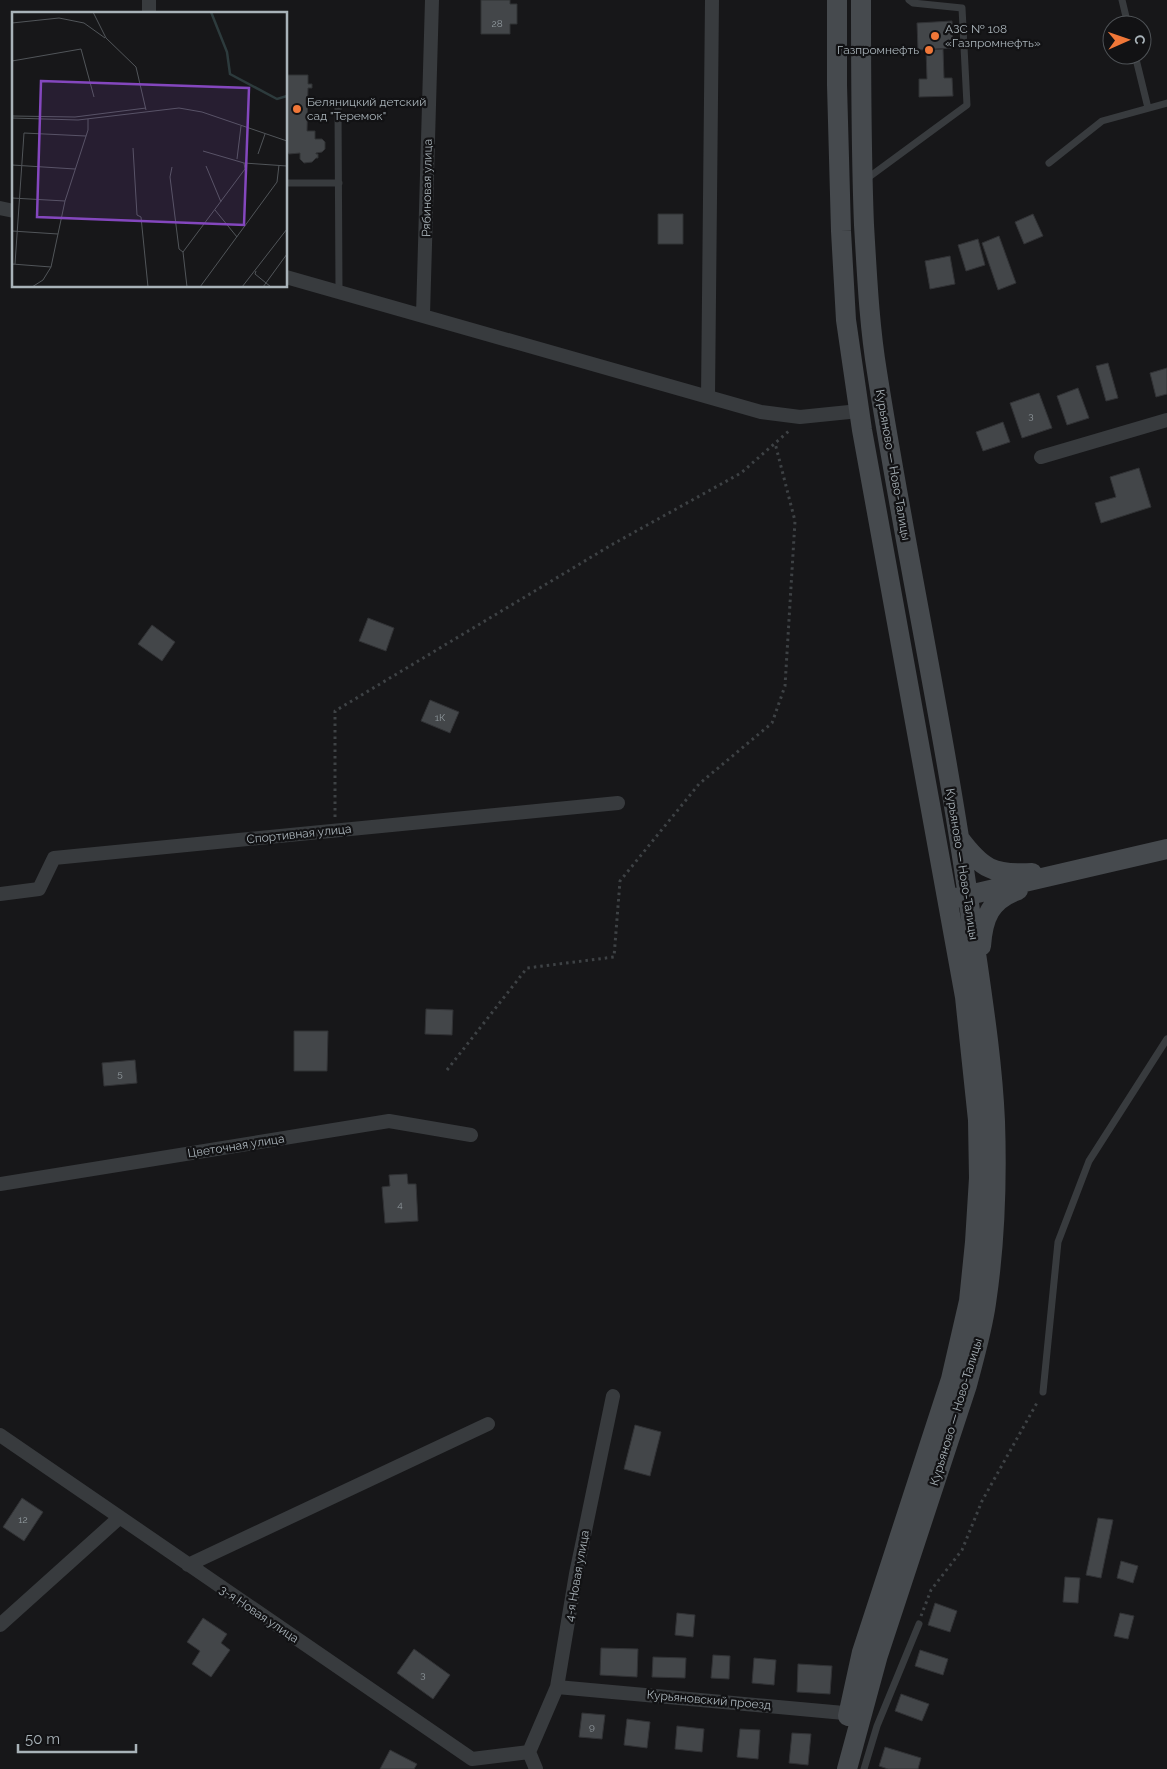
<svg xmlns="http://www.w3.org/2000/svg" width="1167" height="1769" font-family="Raleway,sans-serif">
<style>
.building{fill:#434649;stroke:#313235}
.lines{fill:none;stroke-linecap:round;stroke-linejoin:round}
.path{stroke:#3e4245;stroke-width:3;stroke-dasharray:2.5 4;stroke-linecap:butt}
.service{stroke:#383b3e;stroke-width:7}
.minor{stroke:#383b3e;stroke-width:14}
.secondary{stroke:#464a4e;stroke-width:20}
.poi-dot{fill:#f07738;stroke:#121214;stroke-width:2}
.labels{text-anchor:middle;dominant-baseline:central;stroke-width:4.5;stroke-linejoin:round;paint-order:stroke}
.number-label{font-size:10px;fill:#90989d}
.poi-label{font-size:12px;fill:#a9b3b9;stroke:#121214;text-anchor:start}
.street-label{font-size:12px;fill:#a9b3b9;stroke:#121214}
.inset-river{fill:none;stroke:#2d3b3d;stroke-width:2.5}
.inset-road{fill:none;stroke:#515559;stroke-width:1}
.view{fill:#8447be;fill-opacity:0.15;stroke:#8447be;stroke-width:2.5}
.inset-edge{fill:none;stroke:#a9b3b9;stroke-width:2.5}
</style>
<rect width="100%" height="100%" fill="#171719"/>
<!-- building -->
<path class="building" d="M481 0H510V4H517V24H510V34H481Z
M952 21 953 48 918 50 917 23Z
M943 49 944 78H952L953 96 919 97V79H927L926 50Z
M286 75H308V84H312V88H308L307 131H315V139H322L325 142V149L322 152 316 153V154H318V158H316L312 162 304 163 300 159V153L289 154 286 150Z
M658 214H683V244H658Z
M1033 214 1043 236 1024 244 1015 222Z
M999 236 1016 283 998 290 982 243Z
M978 239 985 265 966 271 958 245Z
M950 256 955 284 930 289 925 261Z
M1108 363 1118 398 1106 401 1096 366Z
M1167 368V394L1156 397 1150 373Z
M1078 388 1089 418 1067 425 1057 396Z
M1039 393 1052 428 1022 438 1010 403Z
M1003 422 1010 442 983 451 976 432Z
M1139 468 1151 507 1101 523 1095 503 1116 497 1110 477Z
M368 618 394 628 386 651 359 641Z
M152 625 175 642 162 661 138 644Z
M430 700 459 712 450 733 421 721Z
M426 1009 453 1010 452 1035 425 1034Z
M294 1031H328L327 1071H294Z
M135 1060 137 1083 104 1086 102 1063Z
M407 1174 408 1184H416L418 1221 385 1223 382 1187 390 1186 389 1175Z
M635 1425 661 1432 650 1476 624 1469Z
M22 1498 43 1512 24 1541 3 1527Z
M1098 1518 1113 1520 1101 1578 1086 1575Z
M1121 1561 1138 1566 1133 1583 1117 1578Z
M1065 1577 1080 1578 1078 1603 1063 1602Z
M935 1603 957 1611 950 1632 928 1625Z
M677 1613 695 1615 693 1637 675 1635Z
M1120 1613 1134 1616 1128 1639 1114 1636Z
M203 1618 227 1634 221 1643 230 1650 211 1677 192 1664 200 1651 187 1642Z
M601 1648 638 1649 637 1677 600 1675Z
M414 1649 450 1675 433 1699 397 1673Z
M920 1650 948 1659 943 1675 915 1666Z
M713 1655 730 1656 729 1679 711 1678Z
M653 1657 686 1658 685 1678 652 1677Z
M754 1658 776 1660 774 1685 752 1683Z
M798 1664 832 1666 830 1694 797 1692Z
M901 1694 929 1704 922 1721 895 1711Z
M582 1713 605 1715 602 1739 579 1737Z
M627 1719 650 1722 647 1748 624 1745Z
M677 1726 704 1729 702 1752 675 1749Z
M740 1729 760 1730 758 1759 737 1757Z
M792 1733 811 1734 808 1765 789 1763Z
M885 1747 921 1758 918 1769H888L879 1766Z
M390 1750 417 1764 414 1769H380Z"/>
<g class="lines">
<!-- path -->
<path class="path" d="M335 817V711L613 544 741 473 790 430
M447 1070 527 968 614 957 620 881 699 784 772 723 785 686 795 521 775 443
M921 1616 931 1590 962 1550 982 1501 1038 1401"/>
<!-- service -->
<path class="service" d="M1122 0 1128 25
M1135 55 1148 108
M338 107 339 291
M1049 163 1102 121 1167 103
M865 180 967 105 962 8 913 3 909 0
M286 183H339
M1043 1392 1058 1242 1089 1161 1167 1039
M864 1769 877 1726 919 1624"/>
<!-- minor -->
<path class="minor" d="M149 14V0
M0 208 14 211
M286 277 761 412 800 417 859 411
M423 315 432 0
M708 397 712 0
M1041 457 1167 420
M0 894 39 889 54 858 618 803
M0 1184 389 1121 471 1135
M0 1435 472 1759 529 1752
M188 1565 488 1424
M0 1625 119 1518
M557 1687 855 1714
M529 1752 557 1687 576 1574 613 1396
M529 1752 536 1769"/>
<!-- secondary -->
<path class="secondary" d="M837 0V85L841 231 846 320 862 430 965 997 978 1120 979 1178 975 1242 969 1301 951 1379 862 1652 848 1716
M959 838C982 869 993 875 1032 873
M956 898 1167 849
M981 946C983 918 990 900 1018 890
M847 1769 878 1655 967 1385C974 1358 982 1331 986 1303 995 1243 997 1181 995 1121 992 1055 981 990 972 925 947 740 906 557 877 372 869 323 867 274 864 225 861 150 861 75 861 0"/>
</g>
<!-- markers -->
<g class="poi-dot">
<circle cx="935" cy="36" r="5"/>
<circle cx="929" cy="50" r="5"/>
<circle cx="297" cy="109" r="5"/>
</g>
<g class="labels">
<!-- number labels -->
<g class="number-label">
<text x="497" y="23">28</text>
<text x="1031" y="415">3</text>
<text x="440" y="717">1К</text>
<text x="120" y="1073">5</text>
<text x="400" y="1204">4</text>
<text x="23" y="1519">12</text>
<text x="423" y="1674">3</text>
<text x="592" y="1726">9</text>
</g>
<!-- poi labels -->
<g class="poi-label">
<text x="945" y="29">АЗС № 108<tspan x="945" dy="14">«Газпромнефть»</tspan></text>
<text x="919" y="50" text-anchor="end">Газпромнефть</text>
<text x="307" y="102">Беляницкий детский<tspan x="307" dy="14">сад "Теремок"</tspan></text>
</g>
<!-- street labels -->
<g class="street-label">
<text transform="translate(427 188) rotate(-89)">Рябиновая улица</text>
<text transform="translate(893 465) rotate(80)">Курьяново — Ново-Талицы</text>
<text transform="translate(299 834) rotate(-6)">Спортивная улица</text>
<text transform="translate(962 864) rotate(81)">Курьяново — Ново-Талицы</text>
<text transform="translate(236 1146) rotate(-9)">Цветочная улица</text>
<text transform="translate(956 1412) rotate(-73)">Курьяново — Ново-Талицы</text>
<text transform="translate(577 1576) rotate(-80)">4-я Новая улица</text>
<text transform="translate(259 1614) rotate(34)">3-я Новая улица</text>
<text transform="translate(709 1700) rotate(5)">Курьяновский проезд</text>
</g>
</g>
<!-- overview -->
<g transform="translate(12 12)">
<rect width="275" height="275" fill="#171719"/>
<path class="inset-river" d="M199 0 215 40 218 62 265 87 275 84"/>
<path class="inset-road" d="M81 0 94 26 124 55 134 98M0 11 47 6 72 11 93 26M0 49 69 37 82 85M0 104 63 105 134 96M0 106 66 108 167 96 190 100 275 129M121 136 125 203 129 205 136 275M191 139 232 151M246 142 253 122M225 147 229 114M232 151 275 154M0 153 63 157M194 154 209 190M160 155 158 165 167 237 171 240M0 186 53 189M203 198 225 225M0 219 46 222M0 252 39 255M3 252 12 121 74 124M244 259 243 262 259 275M20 275 31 268 39 255 53 189 76 118V107M175 275 171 240 233 157 232 151M188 275 265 170 267 153M230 275 275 217M251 275 275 242"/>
<path class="view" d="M29 69 237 76 232 213 25 205Z"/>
<rect width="275" height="275" class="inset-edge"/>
</g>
<!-- north arrow -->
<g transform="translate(1127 40) rotate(88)"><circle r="24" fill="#121214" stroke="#4e5256"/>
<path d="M0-4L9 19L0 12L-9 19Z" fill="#f07738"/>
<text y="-8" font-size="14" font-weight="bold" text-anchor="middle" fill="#a9b3b9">С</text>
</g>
<!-- scale -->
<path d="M18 1744v8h118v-8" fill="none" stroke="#a9b3b9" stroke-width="2.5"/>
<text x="25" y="1744" font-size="15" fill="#a9b3b9" stroke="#121214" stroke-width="4" paint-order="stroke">50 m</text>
</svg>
